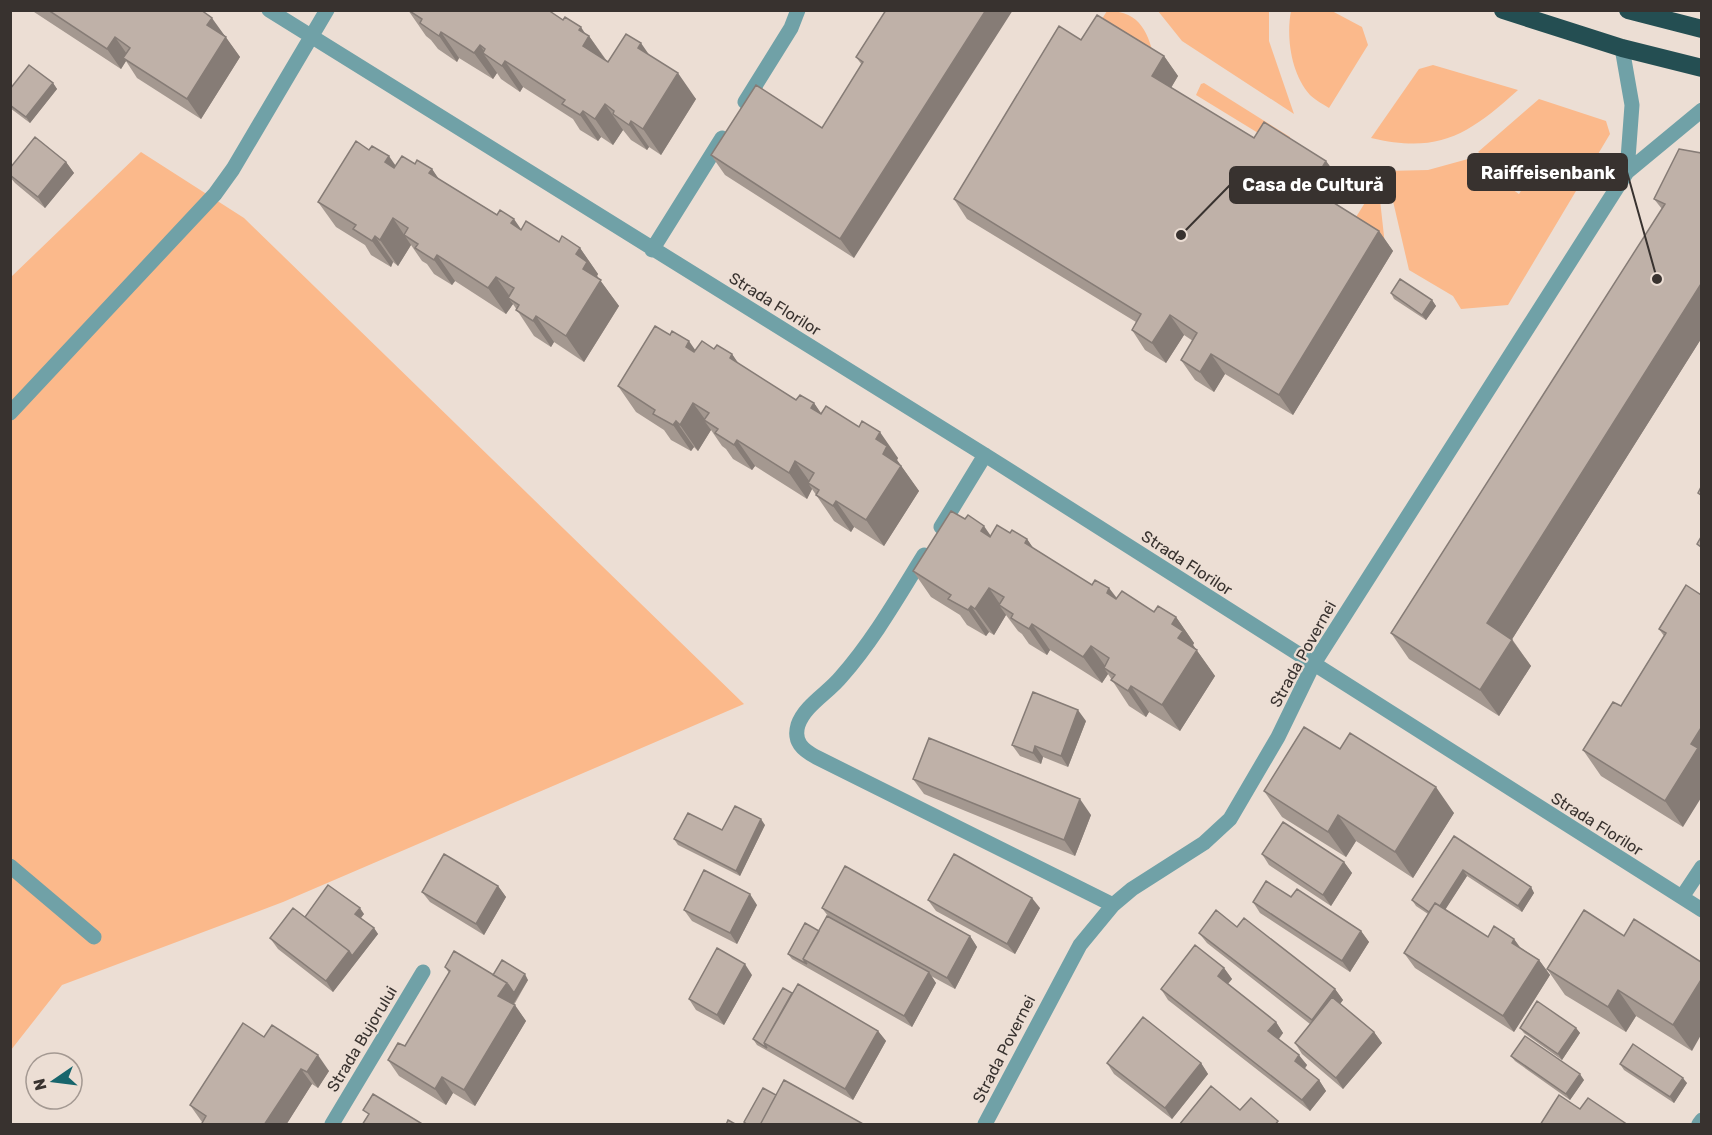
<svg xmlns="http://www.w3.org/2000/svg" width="1712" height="1135" font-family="Rubik,sans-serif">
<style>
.green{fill:#fbb98b}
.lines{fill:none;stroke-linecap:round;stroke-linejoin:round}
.minor{stroke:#70a1a7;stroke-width:15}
.highway{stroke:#244e52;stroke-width:18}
.wall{fill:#a49890}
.shaded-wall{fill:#867c76}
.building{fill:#bfb1a8;stroke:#867c76;stroke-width:1.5}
.labels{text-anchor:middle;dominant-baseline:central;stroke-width:4.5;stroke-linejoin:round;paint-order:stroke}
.street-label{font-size:16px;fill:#38322f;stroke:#ecded4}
.leader{fill:none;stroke:#38322f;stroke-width:2}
.callout-dot{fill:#38322f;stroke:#ecded4;stroke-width:2}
.callout{fill:#38322f;stroke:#38322f;stroke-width:2}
.callout-label{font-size:18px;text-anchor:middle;font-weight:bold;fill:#fff}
</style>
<rect width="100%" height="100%" fill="#ecded4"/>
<!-- green -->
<path class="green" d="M1107 11C1142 11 1148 34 1156 63L1093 33Z
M1158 11H1269V41L1294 114 1182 41Z
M1291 11H1332L1362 27 1368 45 1329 108C1323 104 1315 100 1310 95 1291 74 1286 37 1291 11Z
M1433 65 1518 90C1468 135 1439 154 1371 138L1419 69Z
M1204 83 1290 137 1292 151 1276 144 1196 95 1201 84Z
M1539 99 1606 121 1610 134 1508 305 1461 309 1453 296 1409 270 1386 171 1428 170 1468 159 1519 194 1527 181 1478 152Z
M141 152 244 218 744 704 283 902 62 985 11 1050V277Z
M1378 182 1385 245 1351 225Z"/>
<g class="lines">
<!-- minor -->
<path class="minor" d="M269 10 985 455 1702 910
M1622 48 1632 105 1627 172
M745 102 791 28 798 10
M652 250 722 138
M10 413 215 194 233 169 327 10
M941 527 985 455
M924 555C898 597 873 641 841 677 828 693 805 705 798 725 793 742 803 750 816 757L1113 905
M10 866 94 937
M1682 897 1702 867
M332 1124 423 972
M985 1124 1080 945 1113 905 1132 889 1204 843 1230 819 1278 737 1313 665 1627 172 1702 110
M1699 1124 1702 1120"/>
<!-- highway -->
<path class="highway" d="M1503 10 1622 48 1702 68
M1628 10 1702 29"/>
</g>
<!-- wall -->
<path class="wall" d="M31 10H201L225 36 240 57 201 119 137 78 126 61 121 69Z
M408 10 586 34 589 36 607 61 608 62 649 55 696 99 661 155 649 147 647 150 631 140 623 130 613 145 601 137 598 141 580 130 573 119 523 87 520 92 501 79 497 73 493 79 459 58 457 62 438 49 431 40 426 36Z
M886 10 854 258 725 175 711 155 822 128 862 65 856 57Z
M1081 40 1164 56 1178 76 1171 88 1254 138 1326 161 1340 180 1329 200 1379 231 1393 251 1293 415 1225 374 1214 392 1195 380 1181 360 1193 341 1184 335 1166 363 1145 350 1132 330 1136 322 967 219 954 199Z
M53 83 57 89 30 123 10 108V89Z
M1679 149 1701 339 1512 639 1531 666 1499 716 1409 659 1391 633 1662 209 1654 199Z
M66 162 74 173 45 208 15 183 10 177V168Z
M415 164 432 169 438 179 521 229 559 242 580 248 598 274 597 276 619 306 584 362 554 342 551 347 534 336 513 304 506 314 455 281 452 285 434 274 427 264 422 261 411 245 398 266 393 262 391 267 371 255 365 245 336 227 318 202 396 165Z
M1391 293 1432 300 1436 306 1426 320 1394 299Z
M714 349 732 354 738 364 796 400 814 403 821 414 898 458 897 460 919 491 884 546 854 527 851 532 834 521 812 489 807 499 755 466 752 470 733 459 726 449 722 446 711 430 698 451 694 447 691 451 671 440 664 430 636 412 618 386 695 351Z
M1010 533 1027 539 1033 548 1092 585 1109 588 1117 598 1154 612 1176 617 1194 643 1193 645 1215 676 1180 731 1149 712 1146 717 1129 706 1108 674 1102 683 1050 650 1047 655 1029 644 1022 634 1018 631 1006 615 994 635 989 632 986 636 967 625 960 615 931 597 913 571 991 535Z
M1701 595 1683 827 1601 776 1583 750 1621 706 1664 636 1659 629Z
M1086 721 1068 767 1043 757 1041 764 1020 756 1012 745Z
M1340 749 1454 813 1413 878 1356 841 1346 857 1282 817 1264 791Z
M913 779 1091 815 1075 856 924 794Z
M765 825 740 876 678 845 674 839 722 830Z
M1454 836 1531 887 1534 893 1522 912 1467 876 1445 909 1488 937 1514 939 1520 947 1539 960 1550 975 1514 1032 1415 968 1404 953 1428 914 1416 906 1412 900Z
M1262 854 1344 862 1352 873 1331 906 1269 865Z
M498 886 506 897 484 935 430 902 422 892Z
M928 900 1040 908 1015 954 936 911Z
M1253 902 1361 931 1369 942 1350 972 1260 913Z
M757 905 737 944 692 921 684 910Z
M822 908 970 936 977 947 955 989 931 976 936 983 912 1027 792 959 788 954 819 931 828 916Z
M364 914 361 918 374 928 378 934 333 992 278 949 270 938 305 917Z
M1237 927 1335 989 1343 1000 1340 1004 1374 1032 1382 1043 1343 1089 1302 1054 1295 1043 1310 1024 1207 943 1199 933Z
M1624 936 1692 1051 1636 1016 1626 1032 1565 995 1547 969Z
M445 967 528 980 514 1005 526 1021 475 1106 453 1093 446 1105 399 1076 388 1060 405 1046 449 973Z
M1224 968 1232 979 1228 984 1276 1022 1283 1033 1279 1039 1307 1065 1305 1069 1319 1080 1326 1091 1310 1111 1168 1000 1161 989Z
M752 975 724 1025 696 1010 689 999Z
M792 993 878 1031 886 1041 853 1100 757 1045 753 1039Z
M1520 1028H1576L1580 1033 1562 1060 1524 1033Z
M264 1037 329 1071 318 1088 312 1084 286 1125H201L202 1122 190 1105Z
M1511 1056 1584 1080 1570 1100 1515 1061Z
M1107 1063H1201L1208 1074 1172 1119 1114 1074Z
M1620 1064 1687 1083 1674 1103 1624 1070Z"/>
<!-- shaded-wall -->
<path class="shaded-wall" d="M986 10H1013L854 258 840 239Z
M212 18 240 57 201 119 187 99 207 25Z
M581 27 588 38 589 36 607 62 583 46 579 30Z
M441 32 459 58 457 62 439 36Z
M115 37 129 57 123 58 126 61 121 69 107 49Z
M641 43 659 69 638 48Z
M480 45 488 57 483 53 497 73 493 79 474 53Z
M1164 56 1178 76 1166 96 1152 76Z
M505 61 523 87 520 92 502 66Z
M678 73 696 99 661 155 643 129Z
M53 83 57 89 30 123 26 117Z
M605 104 623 130 613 145 595 119Z
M583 111 601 137 598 141 580 115Z
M631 121 649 147 647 150 629 125Z
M389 156 407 182 385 162Z
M1326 161 1340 180 1324 208 1310 188Z
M66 162 74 173 45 208 38 197Z
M432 169 450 195 429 173Z
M393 218 411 245 398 266 380 240Z
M514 219 532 245 511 223Z
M1379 231 1393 251 1293 415 1279 395Z
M375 236 393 262 391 267 372 241Z
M580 248 598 274 597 276 619 306 584 362 566 336 583 269 576 254Z
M437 255 455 281 452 285 434 260Z
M496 277 513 301 508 298 513 304 506 314 488 288Z
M1701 284V339L1506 649 1487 623Z
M1432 300 1436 306 1426 320 1422 315Z
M1170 315 1184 335 1166 363 1152 343Z
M536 316 554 342 551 347 533 321Z
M689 341 707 367 686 347Z
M732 354 750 380 730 358Z
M1211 354 1225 374 1214 392 1200 372Z
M693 403 707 422 704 420 711 430 698 451 680 425Z
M814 403 832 429 811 408Z
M676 421 694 447 691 451 673 425Z
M880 432 898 458 897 460 919 491 884 546 866 520 883 454 876 439Z
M737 440 755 466 752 470 734 445Z
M795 461 812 485 808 483 812 489 807 499 789 473Z
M836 501 854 527 851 532 833 506Z
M984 526 1002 552 981 531Z
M1027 539 1045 565 1025 543Z
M989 588 1002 607 999 605 1006 615 994 635 975 609Z
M1109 588 1128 614 1107 593Z
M971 606 989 632 986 636 968 610Z
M1176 617 1194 643 1193 645 1215 676 1180 731 1162 705 1178 638 1172 624Z
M1032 624 1050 650 1047 655 1029 629Z
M1512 640 1531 666 1499 716 1480 690Z
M1091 646 1108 670 1104 668 1108 674 1102 683 1083 657Z
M1131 686 1149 712 1146 717 1128 691Z
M1078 710 1086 721 1068 767 1061 756Z
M1701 728V798L1683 827 1665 801 1691 744Z
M1035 746 1043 757 1041 764 1033 753Z
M1436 787 1454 813 1413 878 1395 852Z
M1080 799 1091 815 1075 856 1064 840Z
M1338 815 1356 841 1346 857 1328 832Z
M761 819 765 825 740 876 736 871Z
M1344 862 1352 873 1331 906 1323 895Z
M1463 870 1467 876 1438 921 1434 915Z
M498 886 506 897 484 935 476 924Z
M1531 887 1534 893 1522 912 1518 906Z
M750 894 757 905 737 944 730 933Z
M1032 898 1040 908 1015 954 1007 944Z
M360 908 364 914 359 920 355 914Z
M374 928 378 934 333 992 326 981 349 951Z
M1361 931 1369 942 1350 972 1342 961Z
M970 936 977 947 955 989 947 978Z
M1514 939 1525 955 1512 943Z
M1539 960 1550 975 1514 1032 1503 1016Z
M745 964 752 975 724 1025 717 1015Z
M1224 968 1232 979 1225 987 1218 976Z
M929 972 936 983 912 1027 904 1016Z
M525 974 528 980 509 1011 498 996 507 983Z
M1701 980V1035L1692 1051 1673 1025Z
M1335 989 1343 1000 1319 1031 1312 1020Z
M1618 990 1636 1016 1626 1032 1608 1007Z
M515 1005 526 1021 475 1106 464 1090Z
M1276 1022 1283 1033 1276 1042 1268 1031Z
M1576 1028 1580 1033 1562 1060 1558 1054Z
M878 1031 886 1041 853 1100 845 1089Z
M1374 1032 1382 1043 1343 1089 1336 1078Z
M318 1055 329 1071 318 1088 307 1072Z
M1299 1055 1307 1065 1302 1071 1295 1061Z
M1201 1063 1208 1074 1172 1119 1165 1108Z
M301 1069 312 1084 286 1125H264Z
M1580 1074 1584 1080 1570 1100 1566 1094Z
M442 1077 453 1093 446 1105 435 1089Z
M1683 1078 1687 1083 1674 1103 1670 1097Z
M1319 1080 1326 1091 1310 1111 1302 1100Z"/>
<!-- building -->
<path class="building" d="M48 10H201L212 18 207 25 226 37 187 99 123 58 130 48 115 37 107 49Z
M408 10H548L563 20 565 17 581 27 579 30 589 36 583 46 608 62 626 34 641 43 638 48 678 73 643 129 631 121 629 125 613 114 614 111 605 104 595 119 583 111 580 115 562 104 565 100 505 61 502 66 483 53 485 49 480 45 474 53 441 32 439 36 420 23 422 19Z
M886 10H986L840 239 711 155 756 85 822 128 863 62 856 57Z
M1097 15 1164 56 1152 76 1254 138 1264 122 1326 161 1310 188 1379 231 1279 395 1211 354 1200 372 1181 360 1197 333 1170 315 1152 343 1132 330 1141 314 954 199 1059 26 1081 40Z
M29 65 53 83 26 117 10 105V89Z
M35 137 66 162 38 197 10 175V168Z
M356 141 369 150 372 146 389 156 385 162 394 168 402 156 415 164 417 160 432 169 429 173 497 215 500 210 514 219 511 223 521 230 526 221 559 242 562 236 580 248 576 254 587 262 583 269 601 280 566 336 536 316 533 321 516 310 519 305 508 298 514 288 496 277 488 288 437 255 434 260 415 248 418 244 404 235 408 228 393 218 380 240 375 236 372 241 353 229 356 225 318 202Z
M1679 149 1701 153V284L1487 623 1512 640 1480 690 1391 633 1665 204 1654 199Z
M1400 279 1432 300 1422 315 1391 293Z
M655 326 670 335 672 331 689 341 686 347 694 352 702 341 714 349 717 345 732 354 730 358 796 400 800 395 814 403 811 408 821 414 826 406 859 427 862 421 880 432 876 439 887 446 883 454 901 466 866 520 836 501 833 506 816 495 819 490 808 483 814 473 795 461 789 473 737 440 734 445 715 433 718 429 704 420 709 413 693 403 680 425 676 421 673 425 653 414 655 410 618 386Z
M1701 487V495L1698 493Z
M951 511 965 519 968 515 984 526 981 531 990 537 997 525 1010 533 1012 530 1027 539 1025 543 1092 585 1095 580 1109 588 1107 593 1116 599 1122 591 1154 612 1158 606 1176 617 1172 624 1183 631 1178 638 1197 650 1162 705 1131 686 1128 691 1111 680 1115 675 1104 668 1109 658 1091 646 1083 657 1032 624 1029 629 1011 618 1013 614 999 605 1004 597 989 588 975 609 971 606 968 610 948 599 951 595 913 571Z
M1701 537V547L1697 544Z
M1686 585 1701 595V728L1691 744 1698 748 1665 801 1583 750 1613 702 1621 706 1666 633 1659 629Z
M1033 692 1078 710 1061 756 1035 746 1033 753 1012 745Z
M1304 727 1340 749 1350 733 1436 787 1395 852 1338 815 1328 832 1264 791Z
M929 738 1080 799 1064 840 913 779Z
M735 806 761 819 736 871 674 839 688 813 722 830Z
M1283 822 1344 862 1323 895 1262 854Z
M1454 836 1531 887 1518 906 1463 870 1440 906 1435 903 1429 912 1412 900Z
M444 854 498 886 476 924 422 892Z
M954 854 1032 898 1007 944 928 900Z
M845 866 970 936 947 978 822 908Z
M704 870 750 894 730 933 684 910Z
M1266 881 1291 897 1297 889 1361 931 1342 961 1253 902Z
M328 885 360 908 355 914 374 928 352 956 349 951 305 917Z
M1435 903 1488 937 1494 926 1514 939 1512 943 1539 960 1503 1016 1404 953Z
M293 908 349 951 326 981 270 938Z
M1216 910 1237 927 1244 918 1335 989 1312 1020 1199 933Z
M1584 910 1624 936 1634 919 1701 962V980L1673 1025 1618 990 1608 1007 1547 969Z
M827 916 929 972 904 1016 803 959Z
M805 923 819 931 803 959 807 964 788 954Z
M1195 945 1224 968 1218 976 1276 1022 1268 1031 1299 1055 1295 1061 1319 1080 1302 1100 1161 989Z
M717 948 745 964 717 1015 689 999Z
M454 951 507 983 498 996 515 1005 464 1090 442 1077 435 1089 388 1060 398 1043 405 1046 450 971 445 967Z
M502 960 525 974 514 993 507 983 493 975Z
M798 984 878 1031 845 1089 764 1043Z
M783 988 792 993 764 1043 767 1048 753 1039Z
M1332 997 1374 1032 1336 1078 1295 1043Z
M1537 1001 1576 1028 1558 1054 1520 1028Z
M1143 1017 1201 1063 1165 1108 1107 1063Z
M243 1023 264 1037 272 1025 318 1055 307 1072 301 1069 264 1125H201L206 1116 190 1105Z
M1525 1036 1580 1074 1566 1094 1511 1056Z
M1633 1044 1683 1078 1670 1097 1620 1064Z
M784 1080 865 1125H760Z
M1211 1086 1240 1110 1251 1098 1278 1121 1275 1125H1179Z
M763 1088 776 1095 760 1125H748L744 1122Z
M373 1094 424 1125H362L369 1114 363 1110Z
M1559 1095 1580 1109 1588 1098 1628 1125H1540Z
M728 1120 737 1125H726Z"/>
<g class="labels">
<!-- street labels -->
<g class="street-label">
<text transform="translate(775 304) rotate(32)">Strada Florilor</text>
<text transform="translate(1187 563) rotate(33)">Strada Florilor</text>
<text transform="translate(1303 654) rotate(-61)">Strada Povernei</text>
<text transform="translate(1597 824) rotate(32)">Strada Florilor</text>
<text transform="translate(362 1039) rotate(-59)">Strada Bujorului</text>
<text transform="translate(1004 1049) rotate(-63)">Strada Povernei</text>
</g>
</g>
<!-- callouts -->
<path class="leader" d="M1657 279L1627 172M1181 235L1230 185"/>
<g class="callout-dot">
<circle cx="1657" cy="279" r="6"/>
<circle cx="1181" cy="235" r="6"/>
</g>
<g class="callout">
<rect x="1468" y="154" width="159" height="36" rx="6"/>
<rect x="1230" y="167" width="165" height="36" rx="6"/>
</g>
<g class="callout-label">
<text x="1548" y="179">Raiffeisenbank</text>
<text x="1313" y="191">Casa de Cultură</text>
</g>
<!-- border -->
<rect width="1712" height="1135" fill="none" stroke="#38322f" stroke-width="24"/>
<!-- north arrow -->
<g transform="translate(54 1081) rotate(256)"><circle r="28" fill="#ecded4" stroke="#a49992" stroke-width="1.5"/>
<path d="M0-4.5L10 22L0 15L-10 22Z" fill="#17656c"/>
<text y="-9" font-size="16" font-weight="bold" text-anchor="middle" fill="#38322f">N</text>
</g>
</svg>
